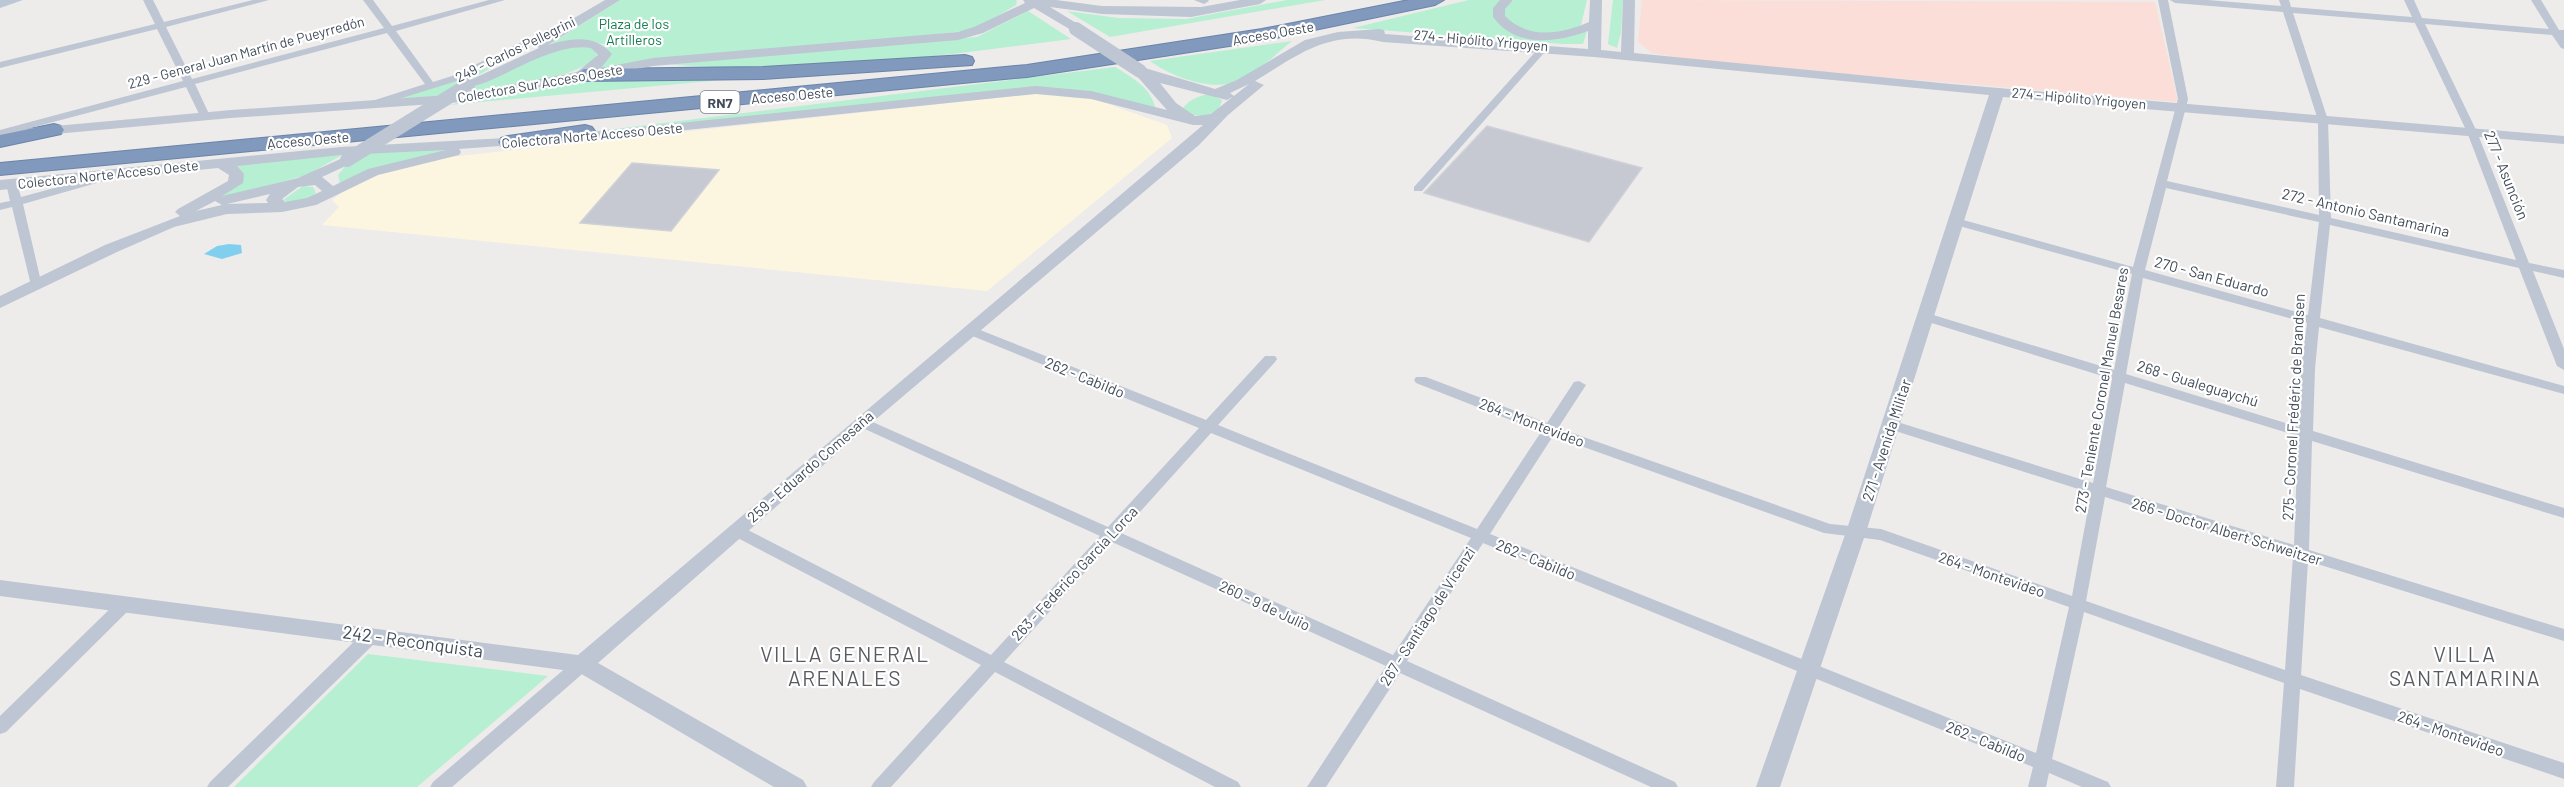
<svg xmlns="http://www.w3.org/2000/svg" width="2564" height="787" font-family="Barlow,sans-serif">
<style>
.commercial{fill:#fcf6e1}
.medical{fill:#fbded8}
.green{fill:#b6efd1}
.water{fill:#81cfee}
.building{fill:#c7c9d2;stroke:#cfd1d8;stroke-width:1.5}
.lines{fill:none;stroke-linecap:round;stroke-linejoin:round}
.motorway-casing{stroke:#6b84a9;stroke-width:2}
.minor{fill:#bdc6d2;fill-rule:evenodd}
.tertiary{fill:#bdc6d2;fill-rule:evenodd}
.secondary{fill:#bcc7d6;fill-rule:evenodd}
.motorway{fill:#8099bd;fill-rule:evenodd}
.tertiary-bridge{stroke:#bdc6d2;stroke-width:14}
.labels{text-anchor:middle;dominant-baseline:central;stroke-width:4.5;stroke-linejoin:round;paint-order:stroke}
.far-park-label{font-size:14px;fill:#137c50;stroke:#fff}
.far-street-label{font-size:14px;fill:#434d59;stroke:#fff}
.shield{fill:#fff;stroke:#7b828b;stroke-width:1.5}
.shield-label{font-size:14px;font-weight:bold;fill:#434d59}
.street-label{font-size:15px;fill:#434d59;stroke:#fff}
.near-street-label{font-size:18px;fill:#434d59;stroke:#fff}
.near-quarter-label{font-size:21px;letter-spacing:1.5px;fill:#585b60;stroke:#fff}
</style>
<rect width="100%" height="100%" fill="#eeebeb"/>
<!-- commercial -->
<path class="commercial" d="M1042 93 1094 99 1167 125 1172 138 987 291 322 225 339 207 332 200 345 190 375 175 450 157Z"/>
<!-- medical -->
<path class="medical" d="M1642 0 2155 2 2178 102 1705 62 1652 53 1638 42Z"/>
<!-- green -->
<path class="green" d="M620 0H1016L1017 1 1016 5 974 30 591 71 609 52 603 44 577 40 549 45Z
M1287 0H1325L1110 37 1067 11 1118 18 1186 19Z
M1469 0H1503L1494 7 1496 21C1527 41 1552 44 1587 31L1583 44H1564L1353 28Z
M1514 0H1587L1581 25C1553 41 1526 35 1502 16L1505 6Z
M1613 0H1623L1621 32 1617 48 1608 44Z
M1028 11 1071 39C938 56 801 76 667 64L977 37Z
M567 25 457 87 479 85 553 48 591 46 598 57C559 89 442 95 390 100L455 81Z
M1292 41C1278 52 1255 75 1239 81 1212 92 1172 77 1150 61Z
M1115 67C1133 78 1152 88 1156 111L1043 88 559 136Z
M625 76 754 77 448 105 572 81Z
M1210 94 1222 100C1218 121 1194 116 1180 112 1188 100 1197 96 1210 94Z
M454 148 340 183 338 175 346 165 367 153 342 155 307 175 210 201 242 176 236 165 375 150Z
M303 186 313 187 316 193 309 199 288 203 283 200Z
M368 654 548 676 417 787H234Z"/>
<!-- water -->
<path class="water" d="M229 244 241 245 242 253 222 259 204 254 217 246Z"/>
<!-- building -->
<path class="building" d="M1487 126 1642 168 1589 242 1424 193Z
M632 163 719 170 671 231 580 223Z"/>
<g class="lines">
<!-- motorway casing -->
<g class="motorway-casing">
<path id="motorway" d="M1409 0H1444L1435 5 1262 41 1027 77 0 175V163L1027 65 1262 29Z
M965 55 972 57 974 61 972 65 763 79 584 81 574 75 584 69 763 67Z
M54 124 61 126 64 130 61 134 0 147V135Z
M585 125 592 127 595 131 592 135 508 148 501 146 498 142 501 138 508 136Z"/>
</g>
<!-- minor -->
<path class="minor" d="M143 0H153L164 22 253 0H269L166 27 192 79 384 28 363 0H373L392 26 489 0H505L396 31 433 82 452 76 565 21 573 23 460 80 376 106 372 105V101L425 84 387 33 195 84 210 116 209 118H201L186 87 0 136V130L183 81 157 29 0 68V62L155 24Z
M1194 0H1208L1209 1 1204 4Z
M2158 0H2168L2188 99 2167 181 2319 215 2318 120 2283 12 2175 3 2170 0H2208L2281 6 2279 0H2289L2291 7 2412 17 2404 0H2414L2422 18 2549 29 2531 0H2541L2559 30H2564V49L2561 48 2552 35 2425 24 2477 132 2529 263 2564 270V278L2533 271 2564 349V370L2557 366 2519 268 2330 225 2320 318 2564 386V394L2319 327 2315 369 2313 431 2564 508V518L2312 441 2309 550 2564 629V641L2308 561 2301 675 2564 763V779L2300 689 2294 787H2276L2284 683 2084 612 2052 759 2108 782 2111 787H2082L2049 773 2046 787H2028L2033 767 1483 543 1407 661 1675 782 1678 787H1651L1400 673 1326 787H1307L1386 666 1112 542 1004 662 1238 782 1241 787H1215L995 672 891 787H871L874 782 981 665 730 534 728 530 730 526H740L991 655 1100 536 856 425 854 422 856 419H866L1108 527 1199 428 965 333 964 330 965 327 970 326 1206 420 1265 356H1275L1277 359 1275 362 1218 425 1477 529 1541 432 1416 383 1414 380 1416 377H1426L1547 423 1574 382 1579 381 1586 385 1558 428 1830 524 1881 529 2072 596 2091 493 1886 428 1884 425 1891 420 2093 483 2112 379 1922 320 1920 317 1926 313 1930 314 2114 370 2132 274 1952 224 1950 222 1956 218 2133 267 2178 99ZM2293 13 2415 23 2467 132 2516 260 2331 218 2328 120ZM2166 188 2319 222 2308 315 2145 270ZM2143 278 2307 323 2301 369 2299 427 2126 374ZM2125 383 2298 436 2294 545 2106 487ZM1211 433 1471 538 1393 655 1121 533ZM1553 436 1824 533 1880 540 2069 607 2036 753 1490 534ZM2105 497 2293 556 2285 670 2086 601Z
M1541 48 1544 49V53L1422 191H1414V187L1538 49Z
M110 173 114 174V178L23 204 42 286 36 290 32 289 12 207 0 210V203L10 201 6 183 12 180 16 181 21 197Z
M124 599 130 601 132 605 130 609 6 732 0 734V716L118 601Z
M372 629 378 630 380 635 378 640 228 787H207L210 782 366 630Z
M582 657 588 659 590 664 588 669 452 787H430L433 782 576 659Z"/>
<!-- tertiary -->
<path class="tertiary" d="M605 0H620L548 45C571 38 595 34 612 54L601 68 653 58 958 32 974 27 1025 3 1023 0H1056L1102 6 1201 7 1240 0H1266L1260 4 1191 17 1102 14 1050 7 1081 26 1082 29 1076 33 1034 8 983 33 958 40 653 66 462 102 231 118 0 139V131L231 110 462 94 577 72 598 55 591 48C548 41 487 91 466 86L464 83 539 48 533 44 535 41Z
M1500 0H1513L1505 9V16C1529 40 1561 34 1589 22L1590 0H1602L1601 50 1621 52 1623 0H1635L1634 53 1951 84 2564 136V144L2003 97 1866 532 1780 787H1756L1846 532 1989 95 1594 57 1383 42C1329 29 1298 55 1255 81L1264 85 1228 115 1199 145 868 426 598 663 803 780 807 787H774L578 672 0 596V580L578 655 1203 125H1193L1091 99 1036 94 550 144 545 143 543 140 545 137 1036 86 1091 91 1167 110 1135 74V68H1145L1215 89 1237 80 1305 40 1338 32 1379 29 1384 30 1385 34 1588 49V31C1555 43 1516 48 1493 17V8ZM1160 83 1227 100 1234 96 1230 93 1249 84 1211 114 1195 116 1176 103Z
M523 137 530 141 528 144 459 149 461 152 459 155 378 175 316 205 282 212 227 214 174 227 117 252 0 308V296L105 245 180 216 175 212 178 209 228 181 229 175 218 168 0 190V180L341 147ZM446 150 368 169 333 186 322 177 352 163 354 160 352 157 347 156 298 178 222 196 243 183 244 174 237 166 341 155ZM315 185 322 191 307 198 285 202 282 199 298 187ZM270 194 266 200 268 203 227 204ZM215 201 222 205 196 211Z"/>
<!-- secondary -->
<path class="secondary" d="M0 0H23L0 8Z"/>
<!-- motorway -->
<use href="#motorway" class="motorway"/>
<!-- tertiary-bridge -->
<path class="tertiary-bridge" d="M1076 29 1140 71
M347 160 468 85"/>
</g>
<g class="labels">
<!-- far-park labels -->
<g class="far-park-label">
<text x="634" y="23">Plaza de los<tspan x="634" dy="16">Artilleros</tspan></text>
</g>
<!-- far-street labels -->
<g class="far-street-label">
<text transform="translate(1273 33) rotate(-10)">Acceso Oeste</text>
<text transform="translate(1481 40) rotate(5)">274 - Hipólito Yrigoyen</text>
<text transform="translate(515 49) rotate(-26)">249 - Carlos Pellegrini</text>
<text transform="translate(246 52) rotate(-15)">229 - General Juan Martín de Pueyrredón</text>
<text transform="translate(540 83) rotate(-10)">Colectora Sur Acceso Oeste</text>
<text transform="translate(792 95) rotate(-5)">Acceso Oeste</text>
<text transform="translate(2079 98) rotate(5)">274 - Hipólito Yrigoyen</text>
<text transform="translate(592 135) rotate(-5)">Colectora Norte Acceso Oeste</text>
<text transform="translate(308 140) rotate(-5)">Acceso Oeste</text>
<text transform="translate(108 174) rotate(-6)">Colectora Norte Acceso Oeste</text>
</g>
<!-- shield labels -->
<rect class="shield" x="700.5" y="91" width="39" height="22" rx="4.5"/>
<g class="shield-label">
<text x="720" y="102">RN7</text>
</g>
<!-- street labels -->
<g class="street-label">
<text transform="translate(2507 175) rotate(68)">277 - Asunción</text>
<text transform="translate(2366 212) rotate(13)">272 - Antonio Santamarina</text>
<text transform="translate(2212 276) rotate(15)">270 - San Eduardo</text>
<text transform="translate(1085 377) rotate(22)">262 - Cabildo</text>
<text transform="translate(2198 383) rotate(17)">268 - Gualeguaychú</text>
<text transform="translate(2101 390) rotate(-80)">273 - Teniente Coronel Manuel Besares</text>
<text transform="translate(2293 407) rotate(-87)">275 - Coronel Frédéric de Brandsen</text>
<text transform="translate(1532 422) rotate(21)">264 - Montevideo</text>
<text transform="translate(1886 440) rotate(-72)">271 - Avenida Militar</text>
<text transform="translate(810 466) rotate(-41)">259 - Eduardo Comesaña</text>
<text transform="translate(2227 531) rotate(17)">266 - Doctor Albert Schweitzer</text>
<text transform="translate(1536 559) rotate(22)">262 - Cabildo</text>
<text transform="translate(1074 573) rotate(-47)">263 - Federico García Lorca</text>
<text transform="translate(1992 574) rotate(19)">264 - Montevideo</text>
<text transform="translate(1265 605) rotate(25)">260 - 9 de Julio</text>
<text transform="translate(1427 616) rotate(-57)">267 - Santiago de Vicenzi</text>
<text transform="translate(2451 733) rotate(19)">264 - Montevideo</text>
<text transform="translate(1986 741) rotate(22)">262 - Cabildo</text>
</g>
<!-- near-street labels -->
<g class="near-street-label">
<text transform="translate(413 641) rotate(8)">242 - Reconquista</text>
</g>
<!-- near-quarter labels -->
<g class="near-quarter-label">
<text x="845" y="653">VILLA GENERAL<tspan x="845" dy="24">ARENALES</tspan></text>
<text x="2465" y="653">VILLA<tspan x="2465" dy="24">SANTAMARINA</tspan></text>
</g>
</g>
</svg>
